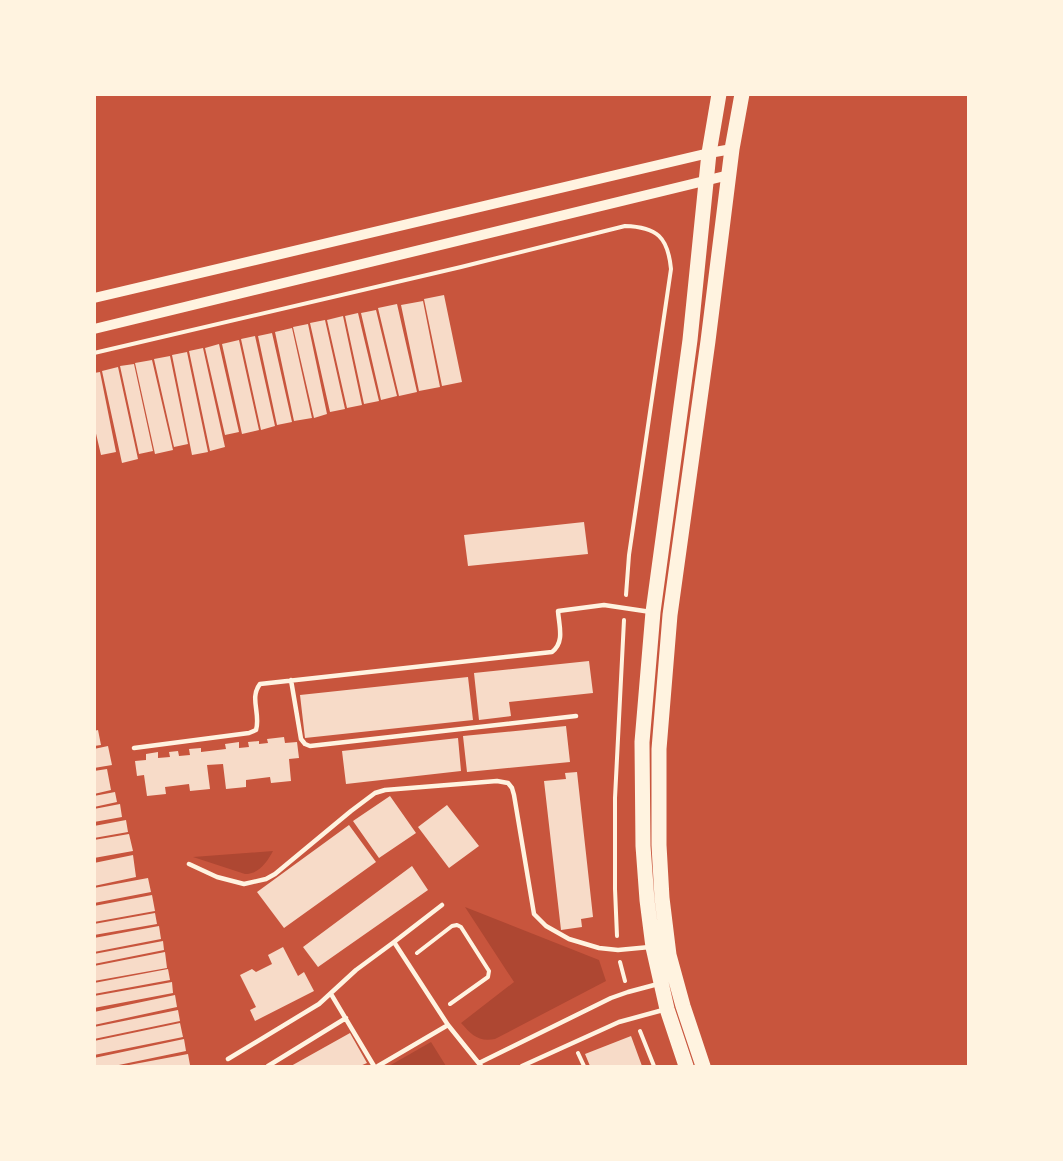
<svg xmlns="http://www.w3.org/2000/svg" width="1063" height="1161" font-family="Bitter,serif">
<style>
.green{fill:#ae4732}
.building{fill:#f7dbc8}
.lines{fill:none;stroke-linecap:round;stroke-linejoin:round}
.path{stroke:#fff3e0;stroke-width:4}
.service{stroke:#fff3e0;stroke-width:4.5}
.tertiary{stroke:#fff3e0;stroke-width:10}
.primary{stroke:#fff3e0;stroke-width:15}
</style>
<rect width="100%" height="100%" fill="#c8553d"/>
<!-- green -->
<path class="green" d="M273 851C267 862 259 874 245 874L193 857Z
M465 907 599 960 606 981 495 1039C478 1042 472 1035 461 1023L514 982Z
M431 1042 446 1066H389Z"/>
<!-- building -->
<path class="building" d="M444 295 462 382 442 386 424 299Z
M423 301 440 387 419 391 401 305Z
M397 304 417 392 399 396 378 308Z
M376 310 397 396 381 400 361 313Z
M358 313 379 401 364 404 345 316Z
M343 316 362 405 347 408 327 320Z
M325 320 345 409 330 412 310 323Z
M308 324 327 414 314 418 293 327Z
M292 328 312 418 294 421 275 332Z
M272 333 292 422 277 425 258 336Z
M255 336 275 426 261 430 241 339Z
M239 340 259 430 242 434 222 344Z
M219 344 239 432 225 435 205 348Z
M203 348 225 447 210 451 189 351Z
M187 352 208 452 192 455 172 355Z
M170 356 188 444 174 447 154 359Z
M152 360 173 450 155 454 135 363Z
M134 364 153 451 139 454 120 366Z
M118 367 138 459 122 463 102 371Z
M100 372 116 452 101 455 94 425V373Z
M584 522 588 554 468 566 464 535Z
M589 661 593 693 509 702 511 716 479 720 474 673Z
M468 677 473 720 305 738 300 695Z
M566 726 570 762 467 772 463 736Z
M98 730 101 745 94 746V731Z
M284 737 285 743 297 742 299 758 289 759 291 781 271 783 270 777 246 780V787L226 789 223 764 207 765 210 789 190 791 189 784 165 787 166 794 147 796 144 775 137 776 135 761 146 760V754L158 752V758L170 757 169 752 178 751 179 756 190 755 189 749 201 748V752L226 749 225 744 239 742V748L249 747 248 742 259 741V744L268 743 267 739Z
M458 738 461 771 346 784 342 751Z
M108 746 112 765 94 768V749Z
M107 769 111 790 94 794V771Z
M577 772 593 917 581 919 582 927 561 930 544 781 566 779 565 773Z
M115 792 117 802 94 807V796Z
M390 796 416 833 379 858 353 821Z
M120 804 122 817 94 822V809Z
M447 805 479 846 449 868 418 827Z
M126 820 128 832 94 838V826Z
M349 825 376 862 284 928 257 892Z
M129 834 133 851 94 858V840Z
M133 855 136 877 94 886V863Z
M412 866 428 890 318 967 303 947Z
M148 878 151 892 94 903V888Z
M152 895 155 911 94 922V906Z
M155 913 157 924 94 935V924Z
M159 926 161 939 94 952V938Z
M163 941 164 950 94 964V954Z
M283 947 298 976 304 972 314 991 255 1021 250 1010 256 1007 240 975 252 969 256 972 272 964 268 955Z
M165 952 167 968 94 981V966Z
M168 969 170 980 94 994V983Z
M172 982 173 993 94 1008V996Z
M175 995 177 1007 94 1025V1012Z
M178 1010 180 1021 94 1039V1027Z
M180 1023 183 1037 94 1055V1041Z
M350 1033 367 1063 360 1066H291Z
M631 1036 642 1066H590L585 1054Z
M184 1039 186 1051 114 1066H94V1058Z
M188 1054 190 1065 183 1066H129V1065Z"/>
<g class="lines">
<!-- path -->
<path class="path" d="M94 353 461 267 625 226C657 227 668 237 671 269L629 555 626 595
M617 936 615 889V798L624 620
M417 953 452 926 457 925 461 927 489 971 488 977 450 1004
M620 962 625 981
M640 1031 654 1066
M578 1053 584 1066"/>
<!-- service -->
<path class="service" d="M291 680 301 739 305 744 310 746 576 716
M134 748 249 733 256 730C261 714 249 698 260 684L552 652C565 642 559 626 558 611L604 605 651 612
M189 864 217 877 244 884 266 879 275 874 351 811 375 793 385 790 497 781 508 783 512 788 514 795 534 914 546 926 569 939 599 948 618 950 650 947
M394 942 442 905
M331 994 374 1066
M228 1059 319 1004 356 970 394 942 448 1025 481 1066
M479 1063 611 998 628 992 658 984
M268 1066 346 1018
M378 1066 448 1025
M522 1066 619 1022 663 1010"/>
<!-- tertiary -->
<path class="tertiary" d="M94 298 709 153 732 149
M94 329 729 175"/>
<!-- primary -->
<path class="primary" d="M686 1066 667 1009 653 947 647 900 643 846 642 742 653 612 690 340 709 153 719 94
M703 1066 683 1006 669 955 662 898 659 845V749L670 615 708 341 732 149 742 94"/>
</g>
<!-- border -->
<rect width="1063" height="1161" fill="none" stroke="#fff3e0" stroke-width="192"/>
</svg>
